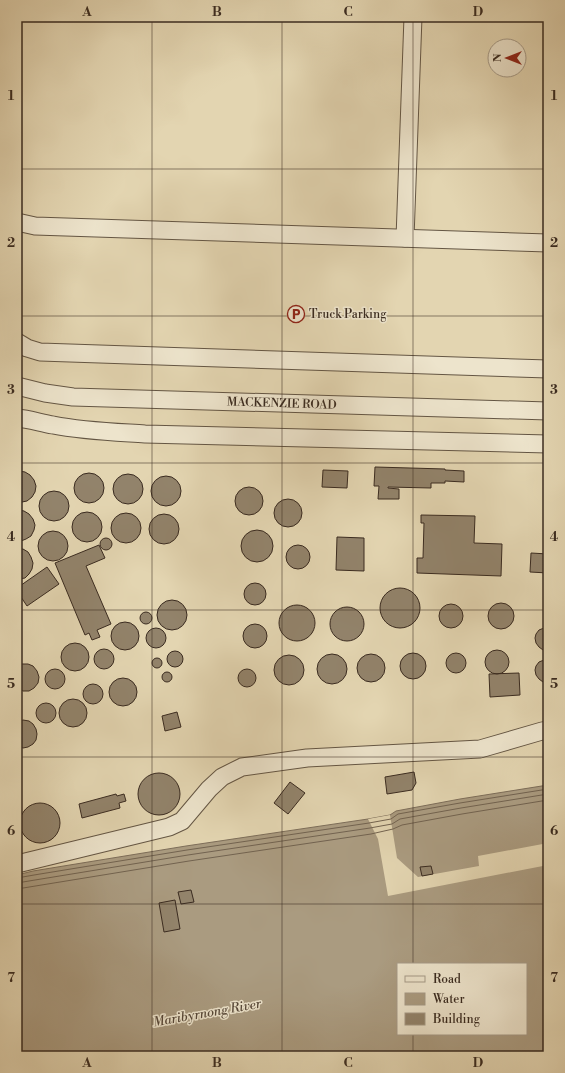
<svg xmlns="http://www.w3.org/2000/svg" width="565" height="1073" font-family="'Libre Bodoni',serif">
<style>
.water{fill:#aa9b80;stroke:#7d6e5a;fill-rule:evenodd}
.pier{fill:#e3d5b1}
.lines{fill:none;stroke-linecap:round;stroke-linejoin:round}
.shore{stroke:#726350;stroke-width:1}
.building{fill:#92836b;stroke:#3a2b20}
.minor-casing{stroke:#645644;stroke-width:19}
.minor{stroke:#ede4cc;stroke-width:17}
.grid{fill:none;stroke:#3a2b20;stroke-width:1;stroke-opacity:0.55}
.labels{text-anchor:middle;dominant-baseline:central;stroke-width:3;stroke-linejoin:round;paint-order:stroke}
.poi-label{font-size:12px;fill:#3a2b20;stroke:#ede4cc;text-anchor:start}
.street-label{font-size:12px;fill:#3a2b20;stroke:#ede4cc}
.water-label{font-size:13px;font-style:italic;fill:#564738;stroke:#ede4cc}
.neatline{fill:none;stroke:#3a2b20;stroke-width:1.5}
.grid-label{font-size:13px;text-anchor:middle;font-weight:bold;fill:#3a2b20}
</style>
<rect width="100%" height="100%" fill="#e3d5b1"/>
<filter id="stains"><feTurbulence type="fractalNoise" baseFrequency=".005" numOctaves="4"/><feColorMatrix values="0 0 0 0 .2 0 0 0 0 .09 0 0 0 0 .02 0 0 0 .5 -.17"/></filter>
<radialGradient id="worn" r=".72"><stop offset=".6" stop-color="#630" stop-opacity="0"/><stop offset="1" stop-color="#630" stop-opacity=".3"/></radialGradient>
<!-- water -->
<path class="water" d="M548 785V1056H17V875L33 871 186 846 368 819 390 815 396 811 460 799ZM398 964H526V1034H398Z"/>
<!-- pier -->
<path class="pier" d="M390 815 397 858 418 877 479 866 478 856 548 843V865L388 896 378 839 368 819Z"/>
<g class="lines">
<!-- shore -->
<path class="shore" d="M17 878 34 875 187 850 369 823 391 819 398 814 460 803 548 789
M17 883 35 880 188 855 370 828 392 824 400 819 461 808 548 794
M17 889 189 861 371 834 393 829 402 825 462 814 548 800"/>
</g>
<!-- building -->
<path class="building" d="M375 467 445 469V470L464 471V482L445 481V483H431V488L388 487V488L399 489V499H378L379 486H374Z
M323 470 348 471 347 488 322 487Z
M19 471 25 472 30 475 34 480 36 486 35 492 32 497 27 501 22 502H17V472Z
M74 488a15 15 0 1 1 30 0a15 15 0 1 1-30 0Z
M113 489a15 15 0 1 1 30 0a15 15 0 1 1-30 0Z
M151 491a15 15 0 1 1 30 0a15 15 0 1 1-30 0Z
M235 501a14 14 0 1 1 28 0a14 14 0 1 1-28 0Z
M39 506a15 15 0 1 1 30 0a15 15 0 1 1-30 0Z
M274 513a14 14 0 1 1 28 0a14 14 0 1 1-28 0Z
M19 510 24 511 29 514 33 519 35 525 34 530 31 536 26 539 21 541H17V511Z
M72 527a15 15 0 1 1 30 0a15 15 0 1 1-30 0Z
M111 528a15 15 0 1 1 30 0a15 15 0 1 1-30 0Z
M149 529a15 15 0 1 1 30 0a15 15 0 1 1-30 0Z
M421 515 475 516 474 543 502 544 501 576 417 573V558H423L424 523H421Z
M241 546a16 16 0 1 1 32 0a16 16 0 1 1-32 0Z
M38 546a15 15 0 1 1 30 0a15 15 0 1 1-30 0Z
M337 537 364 538V571L336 570Z
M100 544a6 6 0 1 1 12 0a6 6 0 1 1-12 0Z
M99 545 105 558 86 566 111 624 97 630 100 637 92 640 89 633 85 635 55 563Z
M286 557a12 12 0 1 1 24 0a12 12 0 1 1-24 0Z
M17 549H23L28 552 31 557 33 563 32 569 29 574 25 578 19 579H17Z
M531 553 548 554V573L530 572Z
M47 567 59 584 27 606 17 591V588Z
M244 594a11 11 0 1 1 22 0a11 11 0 1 1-22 0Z
M548 588V613L546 610 544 603V596Z
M380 608a20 20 0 1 1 40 0a20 20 0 1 1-40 0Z
M157 615a15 15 0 1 1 30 0a15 15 0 1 1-30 0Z
M488 616a13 13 0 1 1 26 0a13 13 0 1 1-26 0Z
M439 616a12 12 0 1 1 24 0a12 12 0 1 1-24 0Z
M279 623a18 18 0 1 1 36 0a18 18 0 1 1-36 0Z
M330 624a17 17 0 1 1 34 0a17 17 0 1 1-34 0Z
M140 618a6 6 0 1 1 12 0a6 6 0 1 1-12 0Z
M111 636a14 14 0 1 1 28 0a14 14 0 1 1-28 0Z
M243 636a12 12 0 1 1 24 0a12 12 0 1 1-24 0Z
M544 628H548V650H543L539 647 536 643 535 638 536 634 539 630Z
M146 638a10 10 0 1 1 20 0a10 10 0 1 1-20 0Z
M61 657a14 14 0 1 1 28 0a14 14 0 1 1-28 0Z
M94 659a10 10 0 1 1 20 0a10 10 0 1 1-20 0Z
M485 662a12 12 0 1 1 24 0a12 12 0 1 1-24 0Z
M167 659a8 8 0 1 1 16 0a8 8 0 1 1-16 0Z
M400 666a13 13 0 1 1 26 0a13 13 0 1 1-26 0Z
M446 663a10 10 0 1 1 20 0a10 10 0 1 1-20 0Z
M357 668a14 14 0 1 1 28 0a14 14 0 1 1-28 0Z
M317 669a15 15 0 1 1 30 0a15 15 0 1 1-30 0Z
M274 670a15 15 0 1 1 30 0a15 15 0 1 1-30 0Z
M152 663a5 5 0 1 1 10 0a5 5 0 1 1-10 0Z
M544 660H548V682H543L539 679 536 675 535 670 536 666 539 662Z
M22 664H28L33 666 37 671 39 677 38 683 34 688 29 691H23L17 688V667Z
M45 679a10 10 0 1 1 20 0a10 10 0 1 1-20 0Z
M238 678a9 9 0 1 1 18 0a9 9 0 1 1-18 0Z
M162 677a5 5 0 1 1 10 0a5 5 0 1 1-10 0Z
M519 673 520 695 490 697 489 674Z
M109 692a14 14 0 1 1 28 0a14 14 0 1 1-28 0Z
M83 694a10 10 0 1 1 20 0a10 10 0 1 1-20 0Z
M59 713a14 14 0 1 1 28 0a14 14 0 1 1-28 0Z
M36 713a10 10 0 1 1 20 0a10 10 0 1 1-20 0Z
M177 712 181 727 165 731 162 716Z
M23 720 29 721 33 724 36 729 37 734 36 740 33 744 28 747 23 748 17 746V722Z
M414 772 416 783 412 790 387 794 385 777Z
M138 794a21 21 0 1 1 42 0a21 21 0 1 1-42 0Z
M290 782 305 793 288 814 274 803Z
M116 794 117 796 124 794 126 801 119 803 120 808 82 818 79 804Z
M20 823a20 20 0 1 1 40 0a20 20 0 1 1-40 0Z
M431 866 433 874 422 876 420 867Z
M191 890 194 902 181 904 178 892Z
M175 900 180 929 164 932 159 903Z"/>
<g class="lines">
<!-- minor casing -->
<g class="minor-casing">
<g id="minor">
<path d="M17 222 35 226 548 243"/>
<path d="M405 238 413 17"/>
<path d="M17 342 27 348 40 352 548 369"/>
<path id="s1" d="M17 386 45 393 73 397 548 411"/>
<path d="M17 418C29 419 41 423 53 425 83 431 114 432 145 434L548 444"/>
<path d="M17 864 169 827 182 821 209 789 222 777 242 767 307 758 480 749 542 731 548 730"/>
</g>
</g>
<!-- minor -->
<use href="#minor" class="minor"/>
</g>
<!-- grid -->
<path class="grid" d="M152 17V1056M282 17V1056M413 17V964M17 169H548M17 316H548M17 463H548M17 610H548M17 757H548M17 904H548M413 1034V1056"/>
<!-- icons -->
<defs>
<g id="parking-ring" transform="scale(0.9)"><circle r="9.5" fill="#ede4cc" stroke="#8f2418" stroke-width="1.5"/><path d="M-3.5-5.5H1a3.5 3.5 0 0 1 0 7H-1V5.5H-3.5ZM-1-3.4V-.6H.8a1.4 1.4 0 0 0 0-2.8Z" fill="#8f2418"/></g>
</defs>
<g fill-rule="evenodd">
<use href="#parking-ring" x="296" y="314"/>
</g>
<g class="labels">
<!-- poi labels -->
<g class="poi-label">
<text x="309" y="314">Truck Parking</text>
</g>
<!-- street labels -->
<g class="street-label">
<text stroke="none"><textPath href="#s1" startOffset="266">MACKENZIE ROAD</textPath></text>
</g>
<!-- water labels -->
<g class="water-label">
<text transform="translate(207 1013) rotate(-10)">Maribyrnong River</text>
</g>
</g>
<!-- margin -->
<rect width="565" height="1073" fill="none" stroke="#e3d5b1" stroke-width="44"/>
<!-- legend -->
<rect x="397" y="963" width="130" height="72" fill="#ede4cc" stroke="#a59a87"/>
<rect x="405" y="976" width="20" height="6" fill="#ede4cc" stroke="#a59a87"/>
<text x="433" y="983" font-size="12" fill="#3a2b20">Road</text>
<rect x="405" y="993" width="20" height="12" fill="#aa9b80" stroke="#a59a87"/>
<text x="433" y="1003" font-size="12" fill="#3a2b20">Water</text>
<rect x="405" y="1013" width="20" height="12" fill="#92836b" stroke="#a59a87"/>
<text x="433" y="1023" font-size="12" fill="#3a2b20">Building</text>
<!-- north arrow -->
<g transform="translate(507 58) rotate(270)"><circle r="19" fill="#ede4cc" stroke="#a59a87"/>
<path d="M0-3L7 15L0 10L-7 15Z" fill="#8f2418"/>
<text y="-6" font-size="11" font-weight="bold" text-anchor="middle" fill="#3a2b20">N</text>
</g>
<rect x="22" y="22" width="521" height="1029" class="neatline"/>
<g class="grid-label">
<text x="87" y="16">A</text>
<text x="217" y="16">B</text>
<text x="348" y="16">C</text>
<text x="478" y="16">D</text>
<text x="11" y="100">1</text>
<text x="554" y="100">1</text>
<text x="11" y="247">2</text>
<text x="554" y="247">2</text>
<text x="11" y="394">3</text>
<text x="554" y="394">3</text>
<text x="11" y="541">4</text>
<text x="554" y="541">4</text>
<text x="11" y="688">5</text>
<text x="554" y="688">5</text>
<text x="11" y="835">6</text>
<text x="554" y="835">6</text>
<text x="11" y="982">7</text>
<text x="554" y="982">7</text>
<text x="87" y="1067">A</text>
<text x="217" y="1067">B</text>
<text x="348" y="1067">C</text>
<text x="478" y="1067">D</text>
</g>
<rect width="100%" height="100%" filter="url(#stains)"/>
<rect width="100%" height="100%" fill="url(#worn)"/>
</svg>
